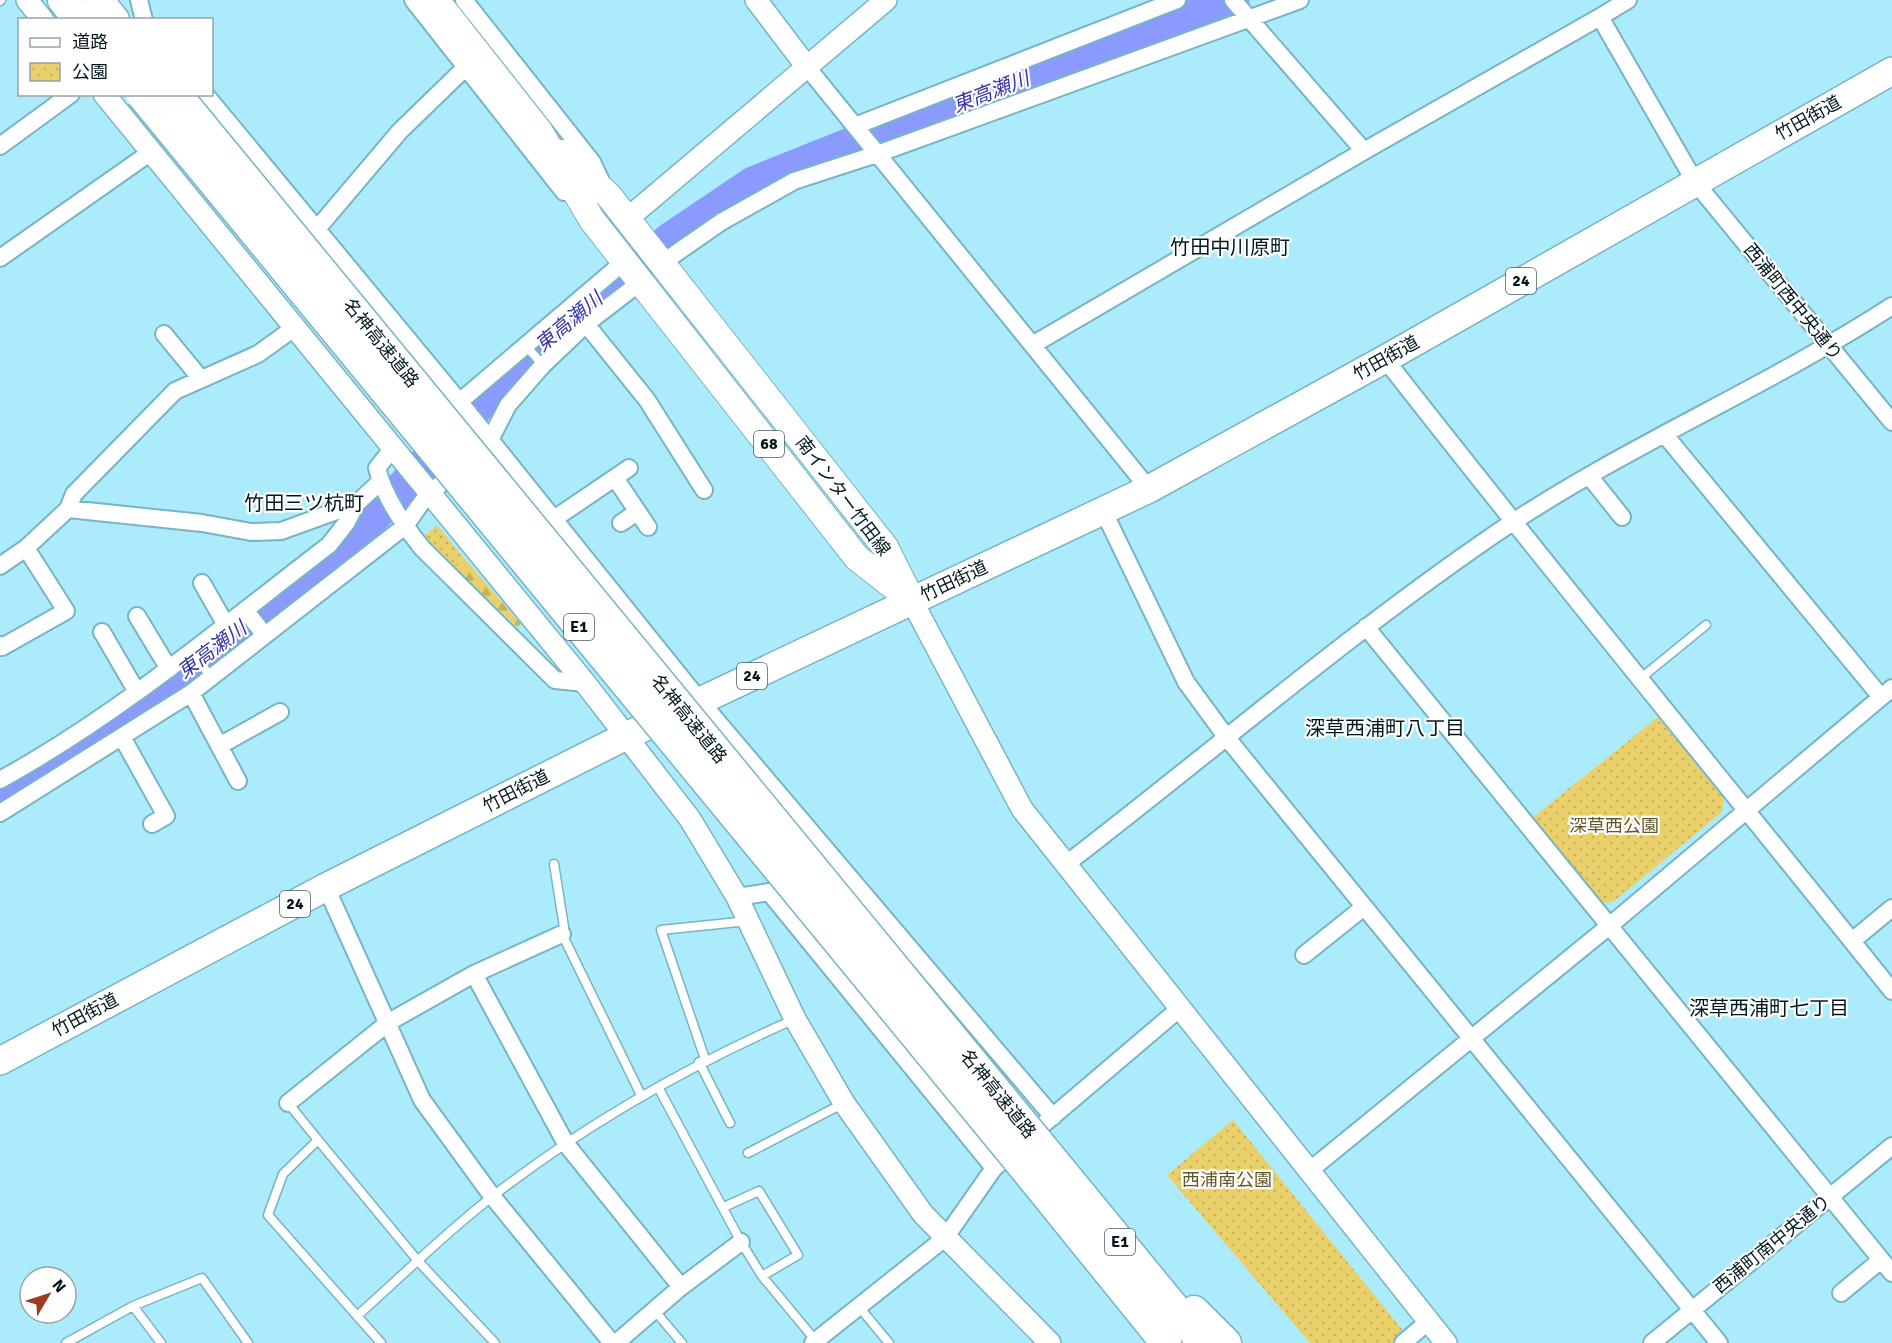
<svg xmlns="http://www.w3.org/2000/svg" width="1892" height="1343" font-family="Signika,'Noto Sans JP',sans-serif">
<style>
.forest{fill:url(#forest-firs)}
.park{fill:url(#park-dots)}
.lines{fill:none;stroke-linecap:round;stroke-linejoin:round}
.river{stroke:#8a9afe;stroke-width:33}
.service-casing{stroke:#77b4c4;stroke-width:11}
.minor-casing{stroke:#77b4c4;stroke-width:20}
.tertiary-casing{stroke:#77b4c4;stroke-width:24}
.primary-casing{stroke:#77b4c4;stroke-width:28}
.trunk-casing{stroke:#77b4c4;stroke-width:30}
.motorway-casing{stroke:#77b4c4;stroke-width:33}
.service{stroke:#fff;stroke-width:8}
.minor{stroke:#fff;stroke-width:16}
.tertiary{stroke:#fff;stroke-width:21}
.primary{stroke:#fff;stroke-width:26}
.trunk{stroke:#fff;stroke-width:27}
.motorway{stroke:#fff;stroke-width:30}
.motorway-bridge-casing{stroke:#77b4c4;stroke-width:33;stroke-linecap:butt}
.motorway-bridge{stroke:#fff;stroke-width:30}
.labels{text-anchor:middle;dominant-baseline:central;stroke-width:4.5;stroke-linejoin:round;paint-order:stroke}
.shield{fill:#fff;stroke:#4c5d61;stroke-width:1.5}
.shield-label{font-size:16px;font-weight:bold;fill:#00181d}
.street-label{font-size:18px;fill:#00181d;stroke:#fff}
.park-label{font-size:18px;fill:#635625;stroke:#fff}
.water-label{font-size:20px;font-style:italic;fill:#3535a6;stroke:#fff}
.neighbourhood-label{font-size:20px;fill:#00181d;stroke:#fff}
</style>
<defs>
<pattern id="forest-firs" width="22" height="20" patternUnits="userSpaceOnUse" patternTransform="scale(1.5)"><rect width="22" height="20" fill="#ead06a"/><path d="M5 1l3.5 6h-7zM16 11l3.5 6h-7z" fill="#c7b25b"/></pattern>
<pattern id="park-dots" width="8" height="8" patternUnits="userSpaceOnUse" patternTransform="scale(1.5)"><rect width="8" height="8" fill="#ead06a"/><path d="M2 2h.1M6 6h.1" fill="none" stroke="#c7b25b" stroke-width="1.8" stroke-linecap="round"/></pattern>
</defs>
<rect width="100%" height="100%" fill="#acebfb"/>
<!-- forest -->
<path class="forest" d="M464 558 521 624 517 627 452 567Z"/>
<!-- park -->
<path class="park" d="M437 525 464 558 452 567 424 536Z
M1658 717 1724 798 1722 812 1613 902 1597 903 1531 819Z
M1233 1120 1413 1343H1310L1167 1175Z"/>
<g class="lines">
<!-- river -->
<path class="river" d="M0 798 173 680 339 554 486 398 546 340 670 239 753 183 840 148 1233 0"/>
<!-- service casing -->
<g class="service-casing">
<path id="service" d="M0 1 1 0
M525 345 543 365
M191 651 211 677
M1641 678 1706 625
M554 864 564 927 562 934 641 1095
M705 1059 661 930 748 921
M699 1062 730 1123
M658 1087 741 1242 762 1276 816 1341
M288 1103 318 1140 283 1174 268 1215 381 1343
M318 1140 418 1261 495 1343
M748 1153 844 1103
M724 1207 759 1191 798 1255 762 1276
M133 1306 161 1343
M860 1308 889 1343
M654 1310 682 1343
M357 1316C402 1276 445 1233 493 1196 586 1124 688 1066 795 1019
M66 1343 133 1306 202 1278 248 1343"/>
</g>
<!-- minor casing -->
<g class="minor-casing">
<path id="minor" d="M139 0 144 20
M413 0 564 192
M464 0 592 162 601 181
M1233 0 1364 151 1600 17 1695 182 1892 422
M1600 17 1628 0
M807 67 1149 489
M205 94 459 401 700 701 1053 1117
M855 126 1177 0
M0 146 71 94
M311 236 400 131 466 67
M0 258 151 152
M662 263 721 222 794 181 877 154 1300 0
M586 324 647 400 704 490
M164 334 201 379
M1034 344 1364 151
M1385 359C1551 572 1723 780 1892 991
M451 409 626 260
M1665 435 1881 697
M484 445 490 440 508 405 543 365 586 324 642 281
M393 448 377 468C384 497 404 525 422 548L555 680 585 683
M1590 477 1622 517
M615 478 648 527
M68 509 74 494 175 391 258 354 294 328
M1103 510 1186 682 1227 738 1719 1343
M554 519 629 468
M621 523 637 512
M0 566 26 548 68 509 202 523 251 532 281 531 356 504
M202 583 226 625
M245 610 264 634
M137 616 169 669
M1366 627 1892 1273
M102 632 137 692
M0 645 2 647 66 611 26 548
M191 693 238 781
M122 737 166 816 152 824
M219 746 280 712
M0 780C118 715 222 627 329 545L347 522 356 504 380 482
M0 813 191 693 405 526 422 502 457 468
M1065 865C1208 755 1346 636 1495 534 1621 448 1764 389 1892 306
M326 887 422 1100 492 1196 612 1343
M737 897 769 892 994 1168
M1852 941 1892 908
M1304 955 1364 907
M474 974 566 1144 681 1287
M288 1103 389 1022 474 974 562 934
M1045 1123 1179 1009
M1309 1171 1608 927 1892 688
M1841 1293 1881 1260
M616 1343 681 1287 741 1242
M813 1343 945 1238 994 1168 1016 1148
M1403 1343 1429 1321
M1652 1343 1892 1146"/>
</g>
<!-- tertiary casing -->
<g class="tertiary-casing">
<path id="tertiary" d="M27 0 43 20
M756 0 807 67
M104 94 585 683 690 819 737 897 795 1019 844 1103 923 1214 1050 1343
M627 219 886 0
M912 601 1022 809 1446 1343"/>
</g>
<!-- primary casing -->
<g class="primary-casing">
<path id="primary" d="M436 0 540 132 592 220 857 558 912 601
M563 153 609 196 885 547 909 595"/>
</g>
<!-- trunk casing -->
<g class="trunk-casing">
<path id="trunk" d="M0 1061 326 887 626 736 1149 489 1385 359 1892 71"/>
</g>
<!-- motorway casing -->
<g class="motorway-casing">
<path id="motorway" d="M63 0 79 20
M98 0 114 20
M1038 1142 1203 1343
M1017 1159 1166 1343
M1194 1311 1226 1343"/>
</g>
<!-- service -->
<use href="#service" class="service"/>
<!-- minor -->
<use href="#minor" class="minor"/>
<!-- tertiary -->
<use href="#tertiary" class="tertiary"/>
<!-- primary -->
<use href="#primary" class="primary"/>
<!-- trunk -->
<use href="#trunk" class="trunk"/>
<!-- motorway -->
<use href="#motorway" class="motorway"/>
<!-- motorway-bridge casing -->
<g class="motorway-bridge-casing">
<path id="motorway-bridge" d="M141 94 1017 1159
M176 94 1038 1142"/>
</g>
<!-- motorway-bridge -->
<use href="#motorway-bridge" class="motorway-bridge"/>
</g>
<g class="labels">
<!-- shield labels -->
<g class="shield">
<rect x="1506" y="268" width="30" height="26" rx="4.5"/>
<rect x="754" y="431" width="30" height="26" rx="4.5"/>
<rect x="564" y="614" width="30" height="26" rx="4.5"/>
<rect x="737" y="663" width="30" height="26" rx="4.5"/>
<rect x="280" y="891" width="30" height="26" rx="4.5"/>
<rect x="1105" y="1229" width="30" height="26" rx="4.5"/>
</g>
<g class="shield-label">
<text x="1521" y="281">24</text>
<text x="769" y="444">68</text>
<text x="579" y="627">E1</text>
<text x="752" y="676">24</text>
<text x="295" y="904">24</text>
<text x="1120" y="1242">E1</text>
</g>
<!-- street labels -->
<g class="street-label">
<text transform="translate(1808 118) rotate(-29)">竹田街道</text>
<text transform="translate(1793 302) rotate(51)">西浦町西中央通り</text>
<text transform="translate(381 343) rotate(51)">名神高速道路</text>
<text transform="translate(1386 358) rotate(-29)">竹田街道</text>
<text transform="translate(843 496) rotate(53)">南インター竹田線</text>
<text transform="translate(954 581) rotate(-25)">竹田街道</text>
<text transform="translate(689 719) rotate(51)">名神高速道路</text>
<text transform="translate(516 791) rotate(-27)">竹田街道</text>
<text transform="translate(85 1015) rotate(-28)">竹田街道</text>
<text transform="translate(998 1094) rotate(51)">名神高速道路</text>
<text transform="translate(1772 1244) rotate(-39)">西浦町南中央通り</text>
</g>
<!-- park labels -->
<g class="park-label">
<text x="1614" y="826">深草西公園</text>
<text x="1227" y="1180">西浦南公園</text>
</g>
<!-- water labels -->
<g class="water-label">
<text transform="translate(991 92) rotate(-21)">東高瀬川</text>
<text transform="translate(569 322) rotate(-40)">東高瀬川</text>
<text transform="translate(212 650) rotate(-37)">東高瀬川</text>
</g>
<!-- neighbourhood labels -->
<g class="neighbourhood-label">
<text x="1230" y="247">竹田中川原町</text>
<text x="304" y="503">竹田三ツ杭町</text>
<text x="1385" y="728">深草西浦町八丁目</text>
<text x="1769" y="1008">深草西浦町七丁目</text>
</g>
</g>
<!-- legend -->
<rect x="18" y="18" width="195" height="78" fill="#ffffff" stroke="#99a3a5" stroke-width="1.5"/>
<rect x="30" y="38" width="30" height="9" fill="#ffffff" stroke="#99a3a5" stroke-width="1.5"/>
<text x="72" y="48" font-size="18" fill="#00181d">道路</text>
<rect x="30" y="63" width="30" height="18" fill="url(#park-dots)" stroke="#99a3a5" stroke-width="1.5"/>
<text x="72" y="78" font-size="18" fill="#00181d">公園</text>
<!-- north arrow -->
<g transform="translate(48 1295) rotate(51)"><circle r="28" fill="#ffffff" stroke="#99a3a5" stroke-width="1.5"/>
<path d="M0-4.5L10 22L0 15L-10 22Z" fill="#a23a1f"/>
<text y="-9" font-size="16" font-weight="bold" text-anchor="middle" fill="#00181d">N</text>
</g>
</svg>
